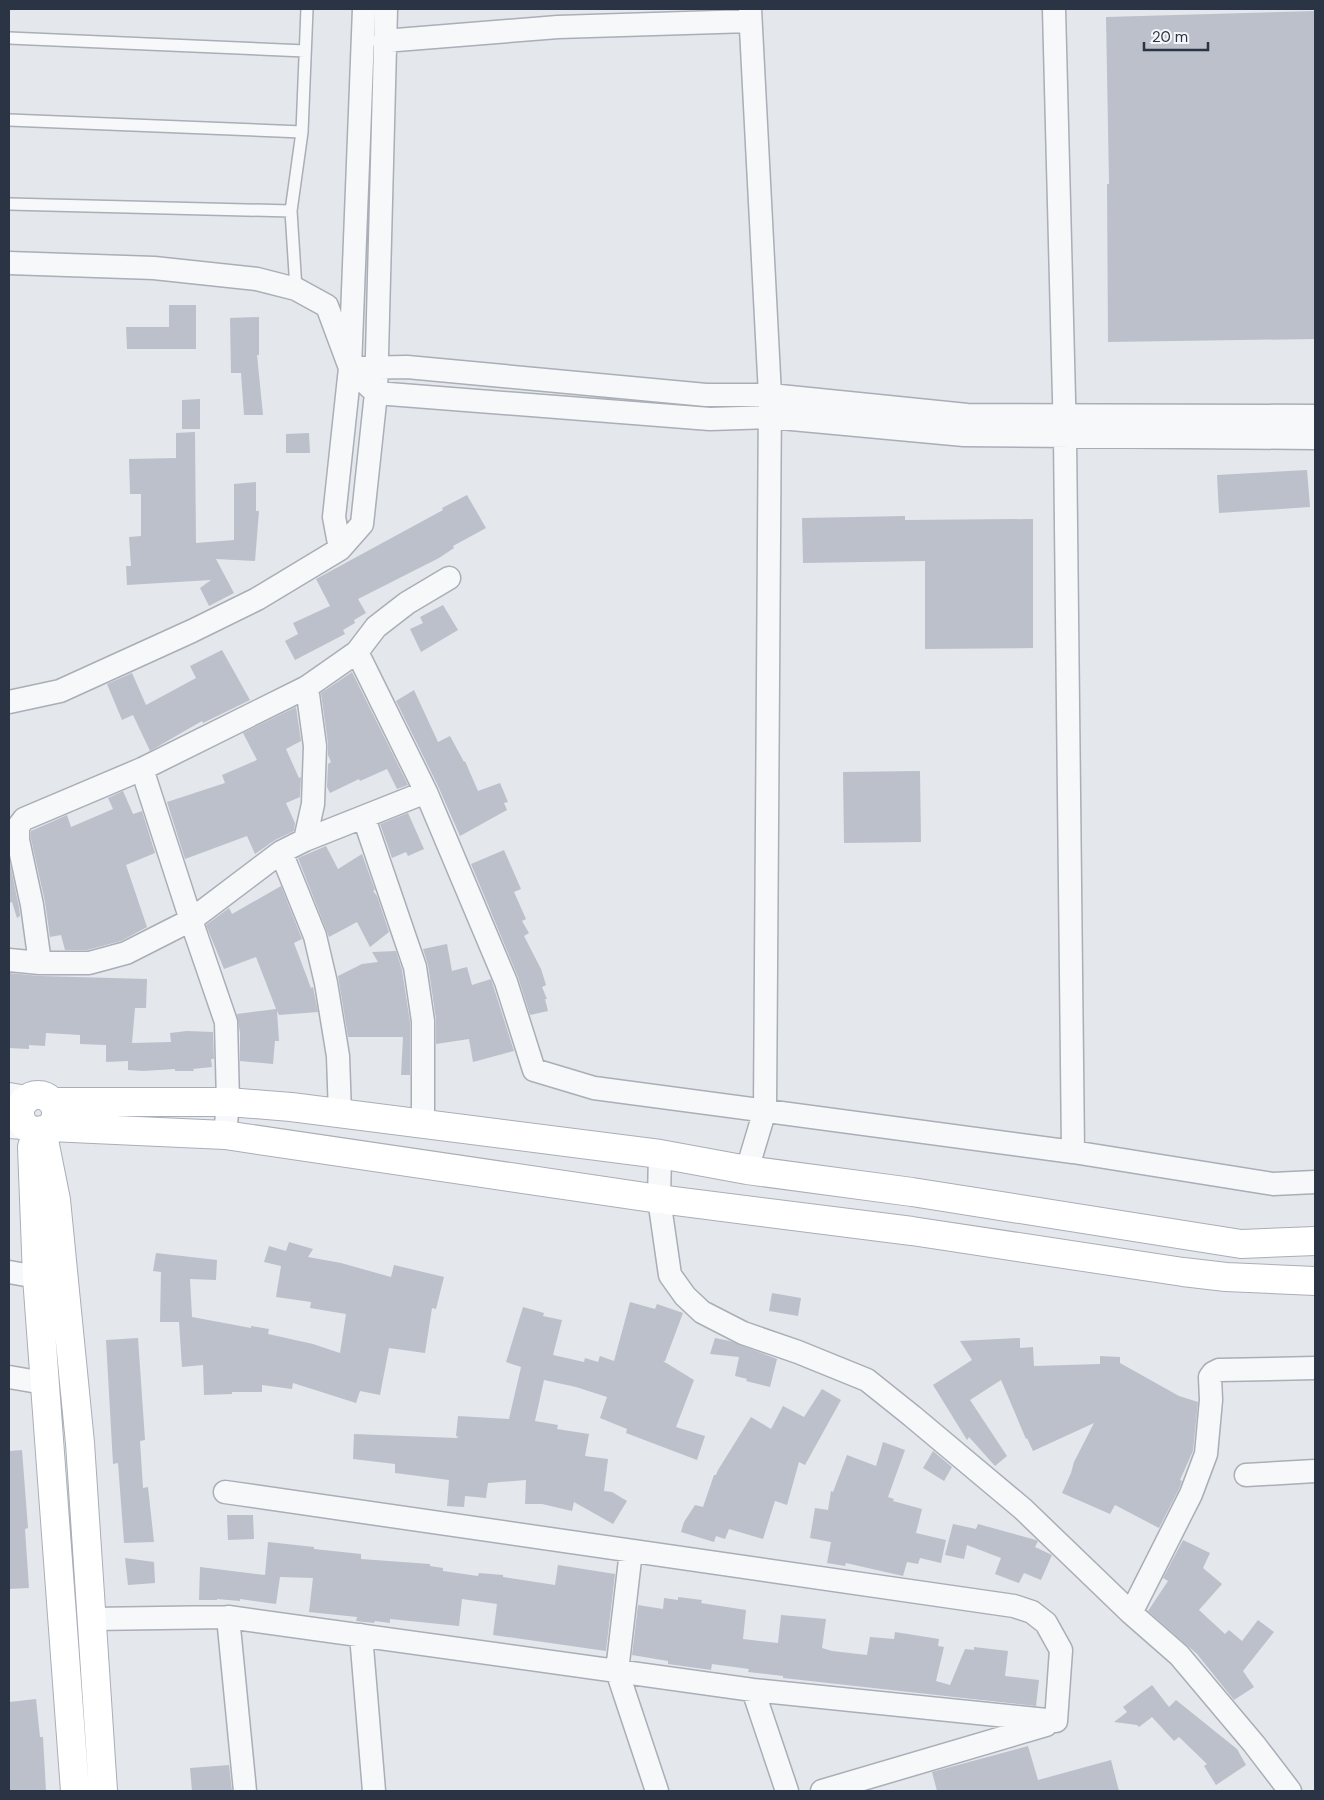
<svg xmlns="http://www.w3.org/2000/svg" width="1324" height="1800" font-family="'DM Sans',sans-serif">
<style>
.building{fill:#bbc0ca}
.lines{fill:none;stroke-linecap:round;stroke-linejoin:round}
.service-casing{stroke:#a9aeb7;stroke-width:14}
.minor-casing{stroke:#a9aeb7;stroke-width:25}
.tertiary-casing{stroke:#a9aeb7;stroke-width:30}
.secondary-casing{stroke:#a9aeb7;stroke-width:30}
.service{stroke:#f7f8fa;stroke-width:11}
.minor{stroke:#f7f8fa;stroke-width:22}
.tertiary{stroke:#f7f8fa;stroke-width:28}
.secondary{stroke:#fff;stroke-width:28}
</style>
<rect width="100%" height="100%" fill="#e4e7ec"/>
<!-- building -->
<path class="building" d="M1315 11V339L1108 342 1107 184H1109L1106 17Z
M169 305H196V349H127L126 327H169Z
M259 317V355H257L263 415H244L241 373H231L230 318Z
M200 399V429H182V400Z
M195 432 196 543 234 540V484L256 482V511H259L255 561 216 559 234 593 209 606 200 588 211 580 127 585 126 566H131L129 537 141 536V494H130L129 459 176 458V433Z
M309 433 310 453H286V434Z
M1307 470 1310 507 1219 513 1217 475Z
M467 495 486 528 453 546 454 548 439 558 358 599 366 613 354 620 355 623 343 630 345 634 295 660 285 641 298 634 293 623 330 606 316 579 443 510 442 508Z
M905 516V520L1033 519V648L925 649V561L803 563 802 518Z
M443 605 458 630 421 652 410 629 423 623 420 617Z
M222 650 250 700 203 723 202 721 150 751 133 715 122 720 107 684 132 673 146 705 196 678 190 666Z
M352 672 408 785 397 789 387 769 360 781 359 779 330 793 327 787 328 764 331 762 328 755V744L321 693Z
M414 690 438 742 450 736 464 762 465 761 478 791 500 783 508 802 504 803 507 810 460 836 438 786 396 701Z
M296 707 301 741 286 749 299 778 301 777 300 797 286 803 295 823 294 831 275 840 255 854 247 836 185 859 167 802 225 783 222 775 257 760 243 733Z
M920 771 921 842 844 843 843 772Z
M123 791 133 814 142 811 155 853 126 865 147 927 121 941 87 950H65L61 935 50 937 45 902 31 839V831L67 815 71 827 113 809 108 798Z
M408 813 424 849 408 856 406 852 392 858 380 824Z
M326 846 338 869 362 854 375 890 373 891 377 896 389 932 370 947 357 922 329 937 298 858Z
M504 850 521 889 514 892 526 919 522 921 529 933 524 936 541 969 546 985 542 987 547 999H545L548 1011 530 1015 518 977 471 864Z
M9 859 19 907 20 916 17 918 12 902 9 903Z
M281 886 302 939 294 943 311 988 313 987 318 1012 279 1015 277 1011 279 1041H275L273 1064 240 1061V1033L237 1014 276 1009 256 957 224 969 206 925 229 908 232 914Z
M447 944 452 971 467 967 472 985 491 979 514 1051 473 1062 469 1039 436 1044V1019L428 965 423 949Z
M396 951 402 970 410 1022V1075H401L403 1037H348L338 976 362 964 378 962 372 952Z
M9 973 40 976 147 979 146 1008H135L132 1043 171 1042 170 1033 187 1031 213 1032 214 1059H211L212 1067 193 1069 194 1071H175V1069L143 1071 128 1070V1061L106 1062V1045L80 1044V1035L46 1033 45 1046 29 1045V1049L9 1048Z
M289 1242 313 1249 308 1257 341 1263 391 1277 394 1265 444 1277 436 1309 432 1308 425 1353 389 1348 380 1395 360 1391 356 1403 293 1383 292 1389 262 1385V1392H232V1394L204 1395 203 1365 182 1367 179 1322H160L161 1272 153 1271 156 1253 217 1260 216 1280 190 1279 192 1317 251 1328V1326L269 1329 268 1334 313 1344 340 1353 346 1314 310 1308 311 1302 276 1297 281 1266 264 1262 269 1246 286 1251Z
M772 1293 801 1298 798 1316 769 1311Z
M630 1302 655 1309 657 1304 683 1313 665 1361H663L694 1380 676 1427 705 1436 697 1460 626 1433 627 1429 600 1418 607 1397 576 1387 544 1380 535 1421 558 1425 557 1429 589 1434 585 1456 608 1459 604 1491 612 1492 627 1501 613 1524 574 1502 572 1511 542 1504H525L526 1480 488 1483 486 1498 465 1496 464 1507 447 1506 449 1480 395 1473V1464L353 1459 354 1434 456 1438 459 1437 456 1436 458 1416 509 1419 521 1367 506 1362 523 1307 544 1313 543 1316 562 1320 553 1355 584 1362 585 1358 598 1362 600 1356 614 1361Z
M138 1338 145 1440 140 1441 143 1488 148 1487 154 1542 124 1543 118 1463 113 1464 106 1340Z
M715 1338 730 1341 777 1359 770 1387 746 1381 747 1379 735 1376 739 1357 710 1354Z
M1020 1338V1348L1033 1347 1034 1366 1100 1364V1356L1120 1357V1363L1179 1396 1198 1402 1193 1451 1180 1480 1182 1481 1179 1489 1159 1528 1115 1505 1110 1514 1062 1493 1071 1473 1074 1462 1094 1423 1033 1451 1027 1438 1026 1439 1001 1380 970 1400 1007 1456 995 1466 969 1437 967 1440 933 1385 972 1360 960 1341Z
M822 1389 841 1400 805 1465 799 1462 787 1505 775 1501 763 1539 729 1529 725 1539 716 1536 714 1542 681 1532 684 1522 695 1505 703 1507 714 1475H716L718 1470 751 1417 771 1429 783 1406 804 1417Z
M883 1442 905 1450 888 1497 894 1499 893 1501 922 1509 916 1533 946 1540 941 1563 920 1558 918 1564 907 1562 903 1576 846 1563 845 1566 827 1563 831 1542 810 1538 815 1508 828 1510 831 1491 833 1492 847 1455 876 1466Z
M22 1450 28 1528 25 1529 29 1588 9 1589V1451Z
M933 1451 952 1467 944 1481 923 1468Z
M227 1515H253L254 1539 228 1540Z
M953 1524 976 1529 978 1524 1036 1540 1038 1541 1035 1547 1052 1555 1041 1580 1024 1573 1019 1583 995 1574 1001 1558 967 1545 964 1559 945 1555Z
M1183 1540 1210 1553 1203 1568 1222 1584 1199 1610 1225 1634 1229 1630 1242 1641 1258 1620 1274 1632 1243 1671 1254 1687 1234 1700 1197 1654 1148 1611 1168 1581 1163 1578Z
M268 1542 314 1547V1549L361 1554V1559L430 1564V1566L443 1568V1571L478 1576 479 1573 503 1575V1577L555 1585 558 1565 615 1574 606 1651 493 1635 497 1604 462 1599 459 1626 390 1619V1623L375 1621 374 1623 356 1621 357 1617 309 1612 313 1578 280 1577 276 1604 240 1599V1601L217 1599V1600H199L200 1567 265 1575Z
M125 1558 154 1562 155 1583 128 1585Z
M678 1597 702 1600 701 1603 746 1610 743 1639 778 1643 781 1615 826 1619 822 1648 832 1651 867 1655 870 1637 894 1639 895 1632 939 1639 938 1646 944 1647 936 1681 950 1685 965 1649 974 1650V1647L1008 1651 1005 1676 1039 1680 1036 1706 783 1678V1676L748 1672 749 1669 712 1664 711 1670 668 1664V1661L632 1655 638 1605 663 1609 664 1598 678 1600Z
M1152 1685 1169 1707 1176 1700 1237 1749 1246 1765 1216 1785 1204 1766 1207 1764 1179 1737 1174 1741 1152 1717 1139 1727 1137 1725 1114 1722 1127 1712 1123 1707Z
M36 1699 40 1737H43L46 1791H9V1702Z
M1028 1746 1038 1780 1111 1760 1119 1791H937L932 1772Z
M229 1765 232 1791H192L190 1768Z"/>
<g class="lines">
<!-- service casing -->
<g class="service-casing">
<path id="service" d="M9 38 305 51
M9 120 302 132
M9 204 291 211
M296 289 291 211 302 132 307 9"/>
</g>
<!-- minor casing -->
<g class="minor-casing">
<path id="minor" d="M1054 9 1065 437 1073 1152
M384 41 558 27 750 21
M9 263 154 268 257 279 296 289 327 306 350 368 376 393 710 419 770 417 964 435 1315 438
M350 368 407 367 706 395H770L967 415 1315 416
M340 549 334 517 350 368 364 9
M357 652 426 792 506 982 534 1070 594 1088 1073 1152 1273 1184 1315 1182
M9 702 60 691 192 631 257 599 340 549 362 524 376 393 386 9
M142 769 191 920 226 1022 228 1102 225 1135
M364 818 415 967 423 1021V1125
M305 840 313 804 315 746 307 687
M281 852 315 936 326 983 338 1056 340 1114
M9 960 40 963H89L126 953 191 920 281 852 305 840 426 792
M40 963 32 905 18 840V827L24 819 142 769 307 687 357 652 376 627 407 603 449 578
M660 1154 659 1199 670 1275 685 1296 702 1312 743 1333 798 1352 867 1380 912 1416 1023 1509 1131 1613 1179 1655 1254 1744 1290 1791
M747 1170 765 1110 770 395 750 9
M9 1272 37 1277
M9 1377 44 1383
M1246 1475 1315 1471
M225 1492 1014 1606 1032 1612 1046 1623 1061 1650 1056 1721
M631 1551 617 1671 657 1791
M1131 1613 1191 1494 1206 1454 1211 1400 1210 1377 1213 1373 1219 1370 1315 1368
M228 1617 245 1791
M92 1619 228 1617 753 1690 1056 1721
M361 1635 374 1791
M753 1690 787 1791
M822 1791 1046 1725"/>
</g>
<!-- tertiary casing -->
<g class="tertiary-casing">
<path id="tertiary" d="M9 1097 26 1100
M9 1124 24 1125"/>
</g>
<!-- secondary casing -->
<g class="secondary-casing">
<path id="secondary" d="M20 1113a18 18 0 1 1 36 0a18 18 0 1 1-36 0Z
M52 1102H228L291 1107 660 1154 747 1170 912 1192 1241 1244 1315 1241
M50 1127 225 1135 659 1199 912 1231 1183 1272 1226 1277 1315 1281
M42 1130 56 1200 80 1443 103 1791
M32 1147 37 1277 75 1791"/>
</g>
<!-- service -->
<use href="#service" class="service"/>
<!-- minor -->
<use href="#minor" class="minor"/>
<!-- tertiary -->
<use href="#tertiary" class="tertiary"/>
<!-- secondary -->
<use href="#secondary" class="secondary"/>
</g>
<!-- border -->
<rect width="1324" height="1800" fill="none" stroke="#2b3445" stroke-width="20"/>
<!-- scale -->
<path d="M1144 42v8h64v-8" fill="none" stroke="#2b3445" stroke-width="2.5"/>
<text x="1152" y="42" font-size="15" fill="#2b3445" stroke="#f4f6f9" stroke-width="4" paint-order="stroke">20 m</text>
</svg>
